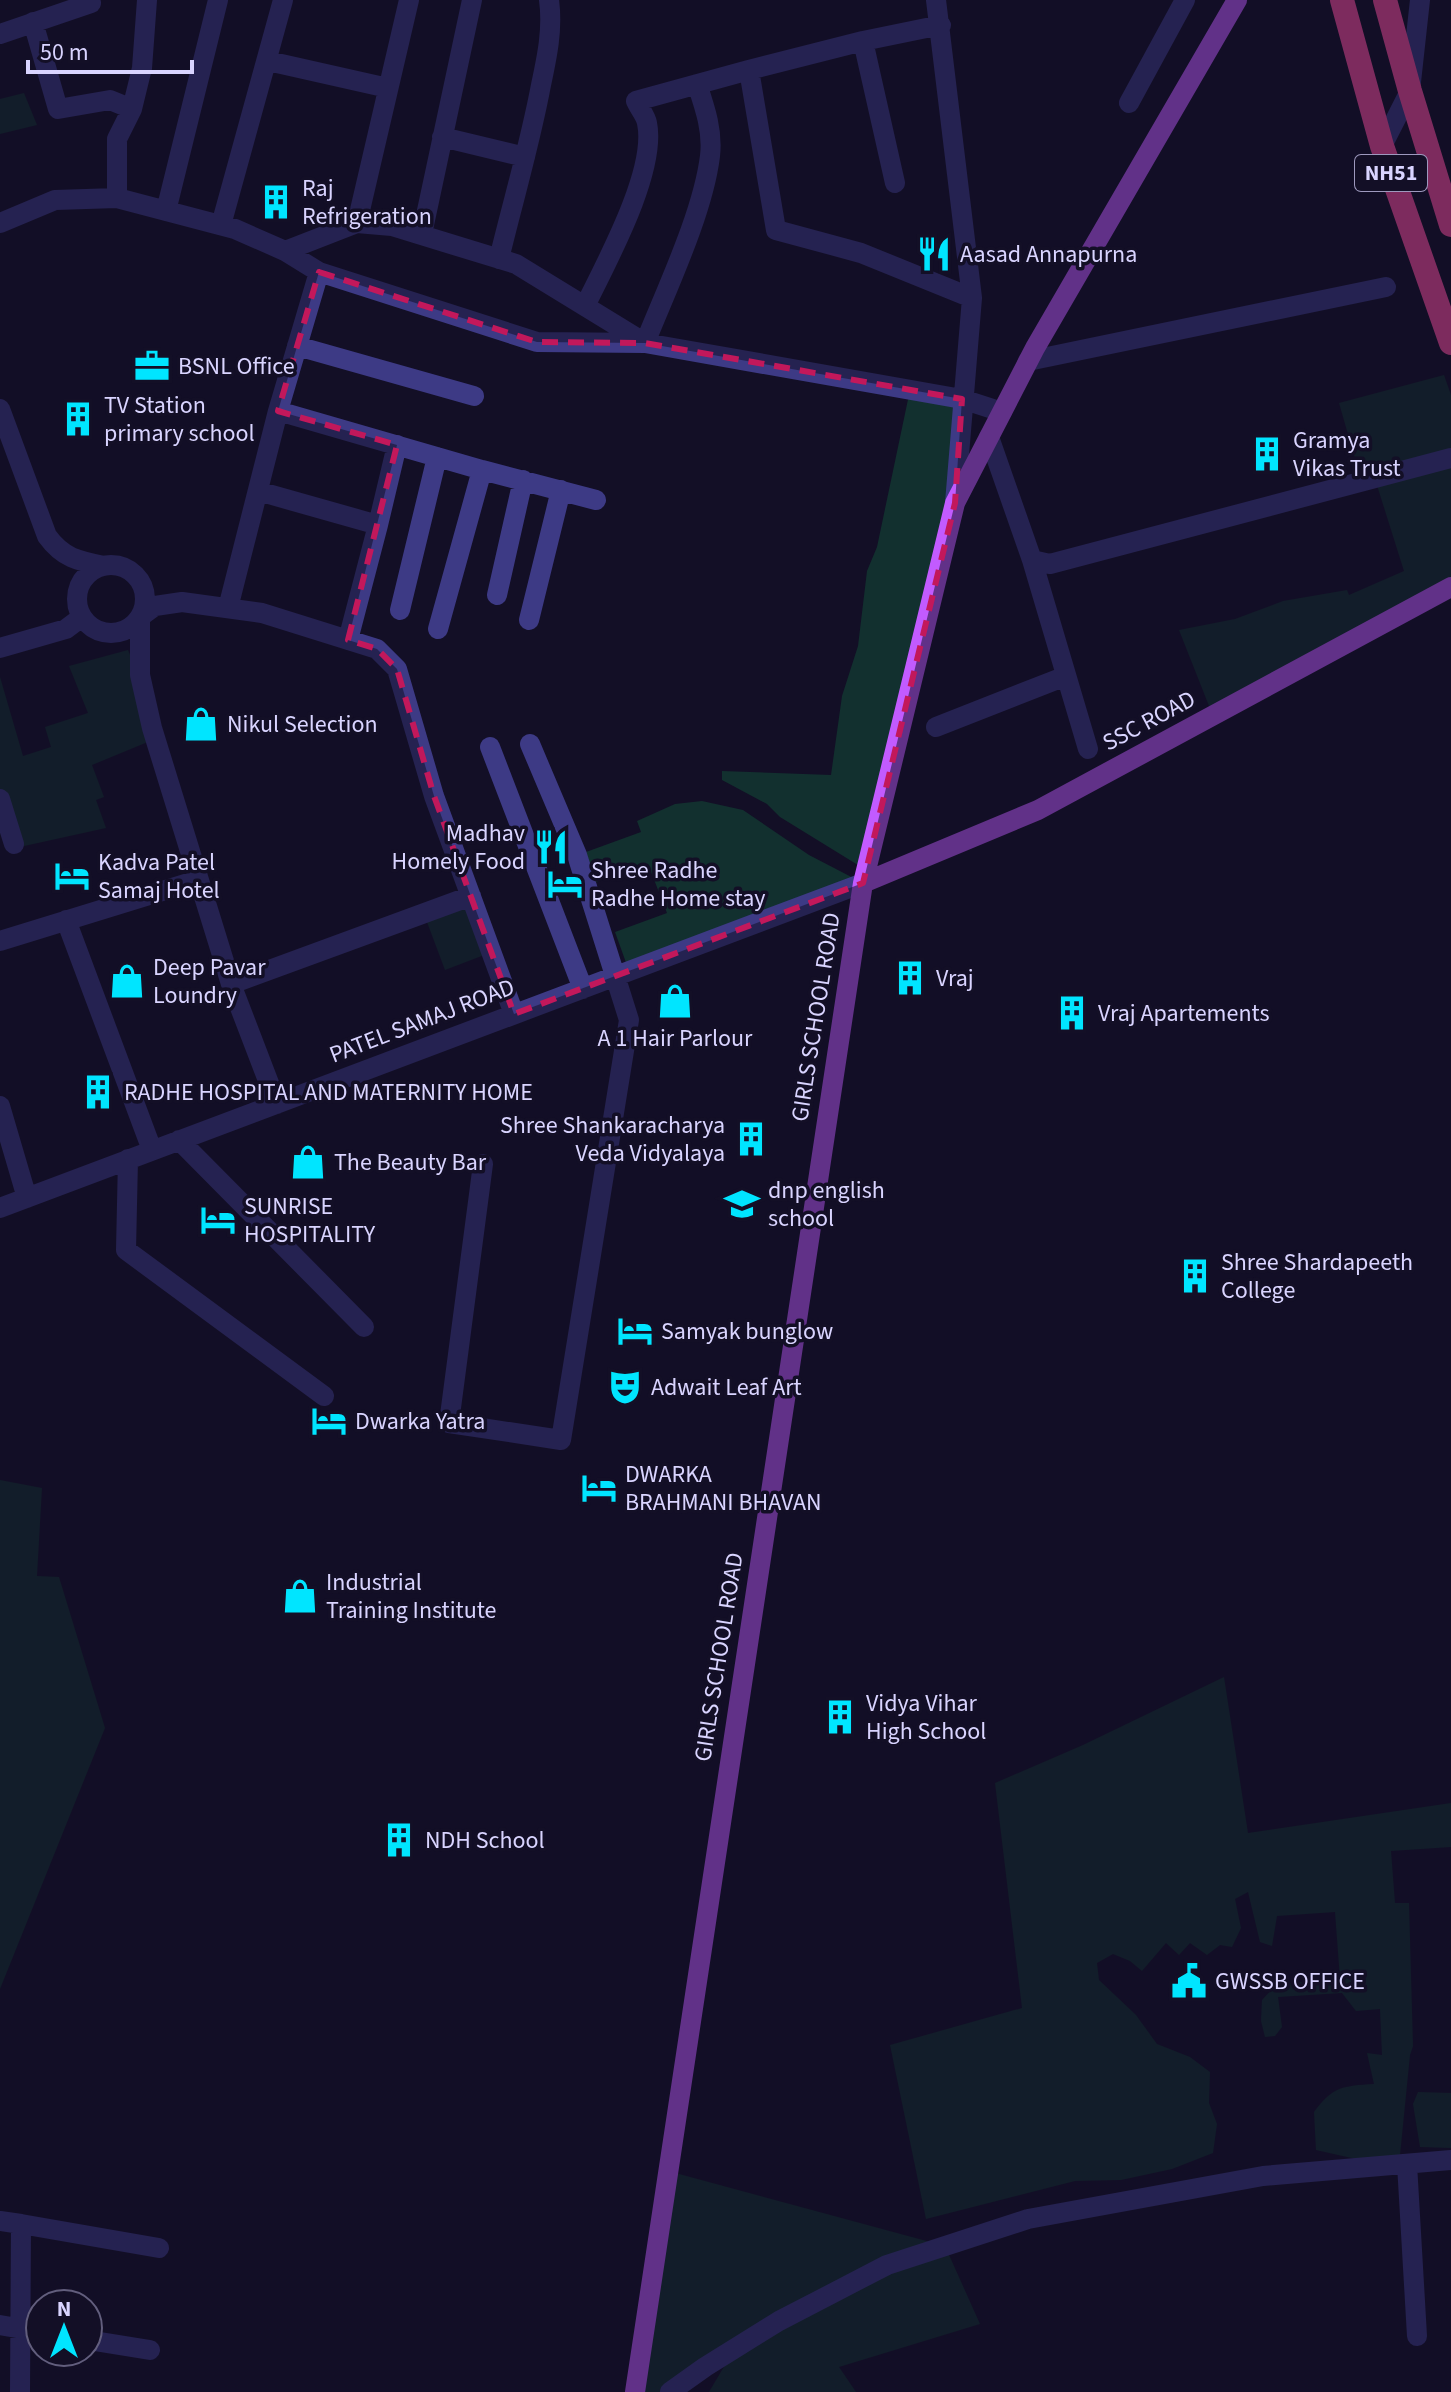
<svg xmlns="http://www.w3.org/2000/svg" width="1451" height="2392" font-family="'Source Sans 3',sans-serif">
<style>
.green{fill:#12302f}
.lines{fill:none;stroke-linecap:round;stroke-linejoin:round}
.minor{stroke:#3d3a85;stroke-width:20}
.major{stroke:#c25bff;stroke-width:20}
.highway{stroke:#ff4fa3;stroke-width:24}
.marked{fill:none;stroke:#c2185b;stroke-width:6;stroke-dasharray:16 10;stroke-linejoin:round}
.labels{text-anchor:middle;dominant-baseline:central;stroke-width:7;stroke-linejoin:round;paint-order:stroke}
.shield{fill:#130f26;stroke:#9e99be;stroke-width:2}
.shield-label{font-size:22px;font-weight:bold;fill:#d9d4ff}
.poi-label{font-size:24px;fill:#d9d4ff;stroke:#130f26;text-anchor:start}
.street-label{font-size:24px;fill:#d9d4ff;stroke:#130f26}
</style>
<rect width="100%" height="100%" fill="#130f26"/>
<!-- green -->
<path class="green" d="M24 93 37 125 0 134V99Z
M1444 375 1451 395V587L1213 716 1179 630 1235 619 1283 601 1347 590 1349 595 1404 571 1375 479 1358 469 1339 403Z
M910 390 962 399 955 503 866 870 780 817 767 804 722 780V771L831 775 842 696 858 646 867 571 877 547Z
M128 650 136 669 155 739 92 765 104 797 96 800 106 828 15 848 0 799V677L23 756 51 747 45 727 88 713 69 666Z
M702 801 743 810 809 855 863 883 629 971 615 932 667 913 648 864 596 882 586 852 641 832 637 821 675 804Z
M471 896 492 952 445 970 424 914Z
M0 1480 42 1488 37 1576 59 1577 105 1728 0 1989Z
M1224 1677 1248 1833 1451 1803V1847L1391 1851 1395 1903H1409L1413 2046 1410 2055 1400 2155 1356 2159 1316 2150 1314 2112C1333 2086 1343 2086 1374 2084L1367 2053 1382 2055 1380 2009 1356 2011 1342 1993 1278 1997 1282 2027 1275 2036 1265 2037 1261 2021 1262 2000 1277 1984 1340 1979 1335 1912 1277 1916 1272 1946 1260 1942 1248 1892 1235 1899 1241 1928 1232 1947 1220 1945 1207 1955 1190 1943 1179 1955 1166 1943 1142 1971 1130 1961 1113 1954 1097 1963 1099 1980 1136 2015 1157 2044 1190 2057 1210 2072 1209 2103 1217 2124 1213 2153 1172 2169 1121 2180 1075 2181 926 2219 890 2045 1022 2008 995 1783 1083 1745Z
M1418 2092 1451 2093V2148L1420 2147 1413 2104Z
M668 2171 945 2246 980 2324 839 2367 856 2392H709L725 2365 670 2392H635Z"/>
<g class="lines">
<!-- minor -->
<path class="minor" d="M936 0 972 298 955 503
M33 22 58 109 110 100 132 109
M941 25 863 41 749 70 776 230 861 253 972 298
M0 34 91 3
M863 41 895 183
M268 61 388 88
M1129 103 1185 0
M442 137 525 157
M1382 146 1410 91 1420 0
M117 198V139L132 109 142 68 147 0
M166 211 218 0
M0 223 55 200 117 198 235 229 285 251 319 272 537 342 645 343 962 399 1002 412
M357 223 409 0
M221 225 283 0
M422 234 472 0
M285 251 357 223 392 226 516 264 645 343
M499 259C513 201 530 144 541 85 547 57 553 29 549 0
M585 306C606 263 657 171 647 123 646 116 639 108 636 101L749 70
M645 343C667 288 703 213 710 156 713 131 705 108 697 84
M297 346 474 396
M1028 361 1386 287
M0 409 47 536C63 558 78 561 104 566
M278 411 319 272
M989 437 1032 560 1050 564 1451 458
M482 470 596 500
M258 491 378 525 397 445
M1032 560 1088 749
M77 599a34 34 0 1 1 68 0a34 34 0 1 1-68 0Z
M497 595 523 480
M228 608 278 411 482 470 438 629
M400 610 437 457
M529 620 561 490
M348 640 378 525
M0 648 66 629 82 617
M936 727 1066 676
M490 747 583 989
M0 799 14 844
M66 920 152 1150
M0 941 198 880
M231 984 471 896
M277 1104 231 984 152 728 140 675V617L155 606 182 602 262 613 377 649 397 669 434 796 514 1014
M0 1106 27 1198
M179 1140 364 1327
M128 1159 126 1250 324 1396
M483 1164 449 1423 561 1440 629 1020 577 855 530 744
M0 1208 863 883
M1407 2164 1417 2336
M0 2221 21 2224
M0 2325 40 2332
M88 2340 150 2350
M20 2392 21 2224 159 2248
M670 2392 705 2367 779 2321 887 2265 1028 2219 1263 2176 1451 2160"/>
<!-- major -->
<path class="major" d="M863 883 1038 810 1451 587
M635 2392 863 883 955 503 1035 348 1237 0"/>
<!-- highway -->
<path class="highway" d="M1342 0 1382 146 1451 343
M1385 0 1410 91 1451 225"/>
</g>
<!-- marked area -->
<path d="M0 0H1451V2392H0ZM319 272 537 342 645 343 962 399 955 503 863 883 514 1014 434 796 397 669 377 649 348 640 397 445 278 411Z" fill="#130f26" fill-opacity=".55" fill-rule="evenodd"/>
<path class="marked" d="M319 272 537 342 645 343 962 399 955 503 863 883 514 1014 434 796 397 669 377 649 348 640 397 445 278 411Z"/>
<!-- icons -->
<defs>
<g id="building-bare" transform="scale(2.76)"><path d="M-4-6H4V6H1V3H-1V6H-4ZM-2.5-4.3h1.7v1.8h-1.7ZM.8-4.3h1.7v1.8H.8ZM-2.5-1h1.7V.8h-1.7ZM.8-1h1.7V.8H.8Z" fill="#00e5ff" stroke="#130f26" stroke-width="2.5" paint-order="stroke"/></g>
<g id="restaurant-bare" transform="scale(2.76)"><path d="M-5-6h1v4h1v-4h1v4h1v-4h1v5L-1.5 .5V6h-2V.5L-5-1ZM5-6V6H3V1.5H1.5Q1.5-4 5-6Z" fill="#00e5ff" stroke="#130f26" stroke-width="2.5" paint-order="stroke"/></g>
<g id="office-bare" transform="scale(2.76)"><path d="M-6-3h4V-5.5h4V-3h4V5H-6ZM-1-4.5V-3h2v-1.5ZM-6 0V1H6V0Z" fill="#00e5ff" stroke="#130f26" stroke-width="2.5" paint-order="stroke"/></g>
<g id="shop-bare" transform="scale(2.76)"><path d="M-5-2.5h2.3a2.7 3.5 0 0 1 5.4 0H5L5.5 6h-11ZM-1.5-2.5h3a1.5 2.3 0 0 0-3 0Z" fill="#00e5ff" stroke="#130f26" stroke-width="2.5" paint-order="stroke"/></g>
<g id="hotel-bare" transform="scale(2.76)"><path d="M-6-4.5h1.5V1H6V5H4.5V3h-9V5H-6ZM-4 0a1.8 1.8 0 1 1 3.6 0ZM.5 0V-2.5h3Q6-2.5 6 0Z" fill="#00e5ff" stroke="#130f26" stroke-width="2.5" paint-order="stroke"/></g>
<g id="school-bare" transform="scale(2.76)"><path d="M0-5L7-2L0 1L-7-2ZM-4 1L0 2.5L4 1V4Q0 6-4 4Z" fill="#00e5ff" stroke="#130f26" stroke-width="2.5" paint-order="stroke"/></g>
<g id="theatre-bare" transform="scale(2.76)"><path d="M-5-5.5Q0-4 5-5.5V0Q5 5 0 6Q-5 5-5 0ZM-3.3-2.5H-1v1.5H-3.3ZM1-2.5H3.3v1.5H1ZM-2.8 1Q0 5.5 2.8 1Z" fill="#00e5ff" stroke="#130f26" stroke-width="2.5" paint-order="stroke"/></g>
<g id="civic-bare" transform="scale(2.76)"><path d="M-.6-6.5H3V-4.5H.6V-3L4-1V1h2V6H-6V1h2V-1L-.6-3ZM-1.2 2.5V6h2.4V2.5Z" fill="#00e5ff" stroke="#130f26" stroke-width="2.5" paint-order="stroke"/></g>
</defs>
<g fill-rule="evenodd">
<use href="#building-bare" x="276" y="202"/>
<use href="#restaurant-bare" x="934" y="254"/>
<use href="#office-bare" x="152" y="366"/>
<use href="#building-bare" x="78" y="419"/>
<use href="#building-bare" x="1267" y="454"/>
<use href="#shop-bare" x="201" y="724"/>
<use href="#restaurant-bare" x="551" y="847"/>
<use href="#hotel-bare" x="72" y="876"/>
<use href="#hotel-bare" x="565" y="884"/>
<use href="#building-bare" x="910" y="978"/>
<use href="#shop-bare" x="127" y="981"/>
<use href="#shop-bare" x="675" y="1001"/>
<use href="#building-bare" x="1072" y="1013"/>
<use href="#building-bare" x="98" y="1092"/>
<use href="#building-bare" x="751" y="1139"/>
<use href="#shop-bare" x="308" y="1162"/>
<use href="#school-bare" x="742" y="1204"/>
<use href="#hotel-bare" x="218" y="1220"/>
<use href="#building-bare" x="1195" y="1276"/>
<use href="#hotel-bare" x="635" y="1331"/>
<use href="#theatre-bare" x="625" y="1387"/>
<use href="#hotel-bare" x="329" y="1421"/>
<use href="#hotel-bare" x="599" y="1488"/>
<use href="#shop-bare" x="300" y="1596"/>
<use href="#building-bare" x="840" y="1717"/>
<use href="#building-bare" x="399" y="1840"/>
<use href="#civic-bare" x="1189" y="1981"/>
</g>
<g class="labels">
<!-- shield labels -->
<rect class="shield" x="1355" y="155" width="72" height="36" rx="6"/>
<g class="shield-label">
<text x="1391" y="173">NH51</text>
</g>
<!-- poi labels -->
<g class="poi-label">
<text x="302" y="188">Raj<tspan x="302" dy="28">Refrigeration</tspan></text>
<text x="960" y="254">Aasad Annapurna</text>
<text x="178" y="366">BSNL Office</text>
<text x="104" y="405">TV Station<tspan x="104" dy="28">primary school</tspan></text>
<text x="1293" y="440">Gramya<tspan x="1293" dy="28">Vikas Trust</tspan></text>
<text x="227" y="724">Nikul Selection</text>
<text x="525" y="833" text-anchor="end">Madhav<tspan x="525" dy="28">Homely Food</tspan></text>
<text x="98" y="862">Kadva Patel<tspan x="98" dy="28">Samaj Hotel</tspan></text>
<text x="591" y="870">Shree Radhe<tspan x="591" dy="28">Radhe Home stay</tspan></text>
<text x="153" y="967">Deep Pavar<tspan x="153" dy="28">Loundry</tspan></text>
<text x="936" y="978">Vraj</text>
<text x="1098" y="1013">Vraj Apartements</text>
<text x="675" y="1038" text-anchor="middle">A 1 Hair Parlour</text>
<text x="124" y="1092">RADHE HOSPITAL AND MATERNITY HOME</text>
<text x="725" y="1125" text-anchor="end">Shree Shankaracharya<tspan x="725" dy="28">Veda Vidyalaya</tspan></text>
<text x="334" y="1162">The Beauty Bar</text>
<text x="768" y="1190">dnp english<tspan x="768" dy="28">school</tspan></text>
<text x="244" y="1206">SUNRISE<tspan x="244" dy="28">HOSPITALITY</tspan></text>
<text x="1221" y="1262">Shree Shardapeeth<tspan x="1221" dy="28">College</tspan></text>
<text x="661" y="1331">Samyak bunglow</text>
<text x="651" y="1387">Adwait Leaf Art</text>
<text x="355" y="1421">Dwarka Yatra</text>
<text x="625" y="1474">DWARKA<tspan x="625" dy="28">BRAHMANI BHAVAN</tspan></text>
<text x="326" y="1582">Industrial<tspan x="326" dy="28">Training Institute</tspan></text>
<text x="866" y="1703">Vidya Vihar<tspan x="866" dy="28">High School</tspan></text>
<text x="425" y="1840">NDH School</text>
<text x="1215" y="1981">GWSSB OFFICE</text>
</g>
<!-- street labels -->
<g class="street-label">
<text transform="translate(1149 721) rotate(-28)">SSC ROAD</text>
<text transform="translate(816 1017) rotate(-81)">GIRLS SCHOOL ROAD</text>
<text transform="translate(422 1021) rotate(-21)">PATEL SAMAJ ROAD</text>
<text transform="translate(719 1657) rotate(-81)">GIRLS SCHOOL ROAD</text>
</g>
</g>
<!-- north arrow -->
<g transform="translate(64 2328)"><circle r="38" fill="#130f26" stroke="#625e7d" stroke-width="2"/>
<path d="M0-6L14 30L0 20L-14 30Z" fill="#00e5ff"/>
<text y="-12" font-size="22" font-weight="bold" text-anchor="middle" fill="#d9d4ff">N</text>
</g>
<!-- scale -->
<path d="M28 60v12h164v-12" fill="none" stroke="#d9d4ff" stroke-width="4"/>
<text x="40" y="60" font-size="24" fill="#d9d4ff" stroke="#130f26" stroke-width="6" paint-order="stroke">50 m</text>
</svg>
